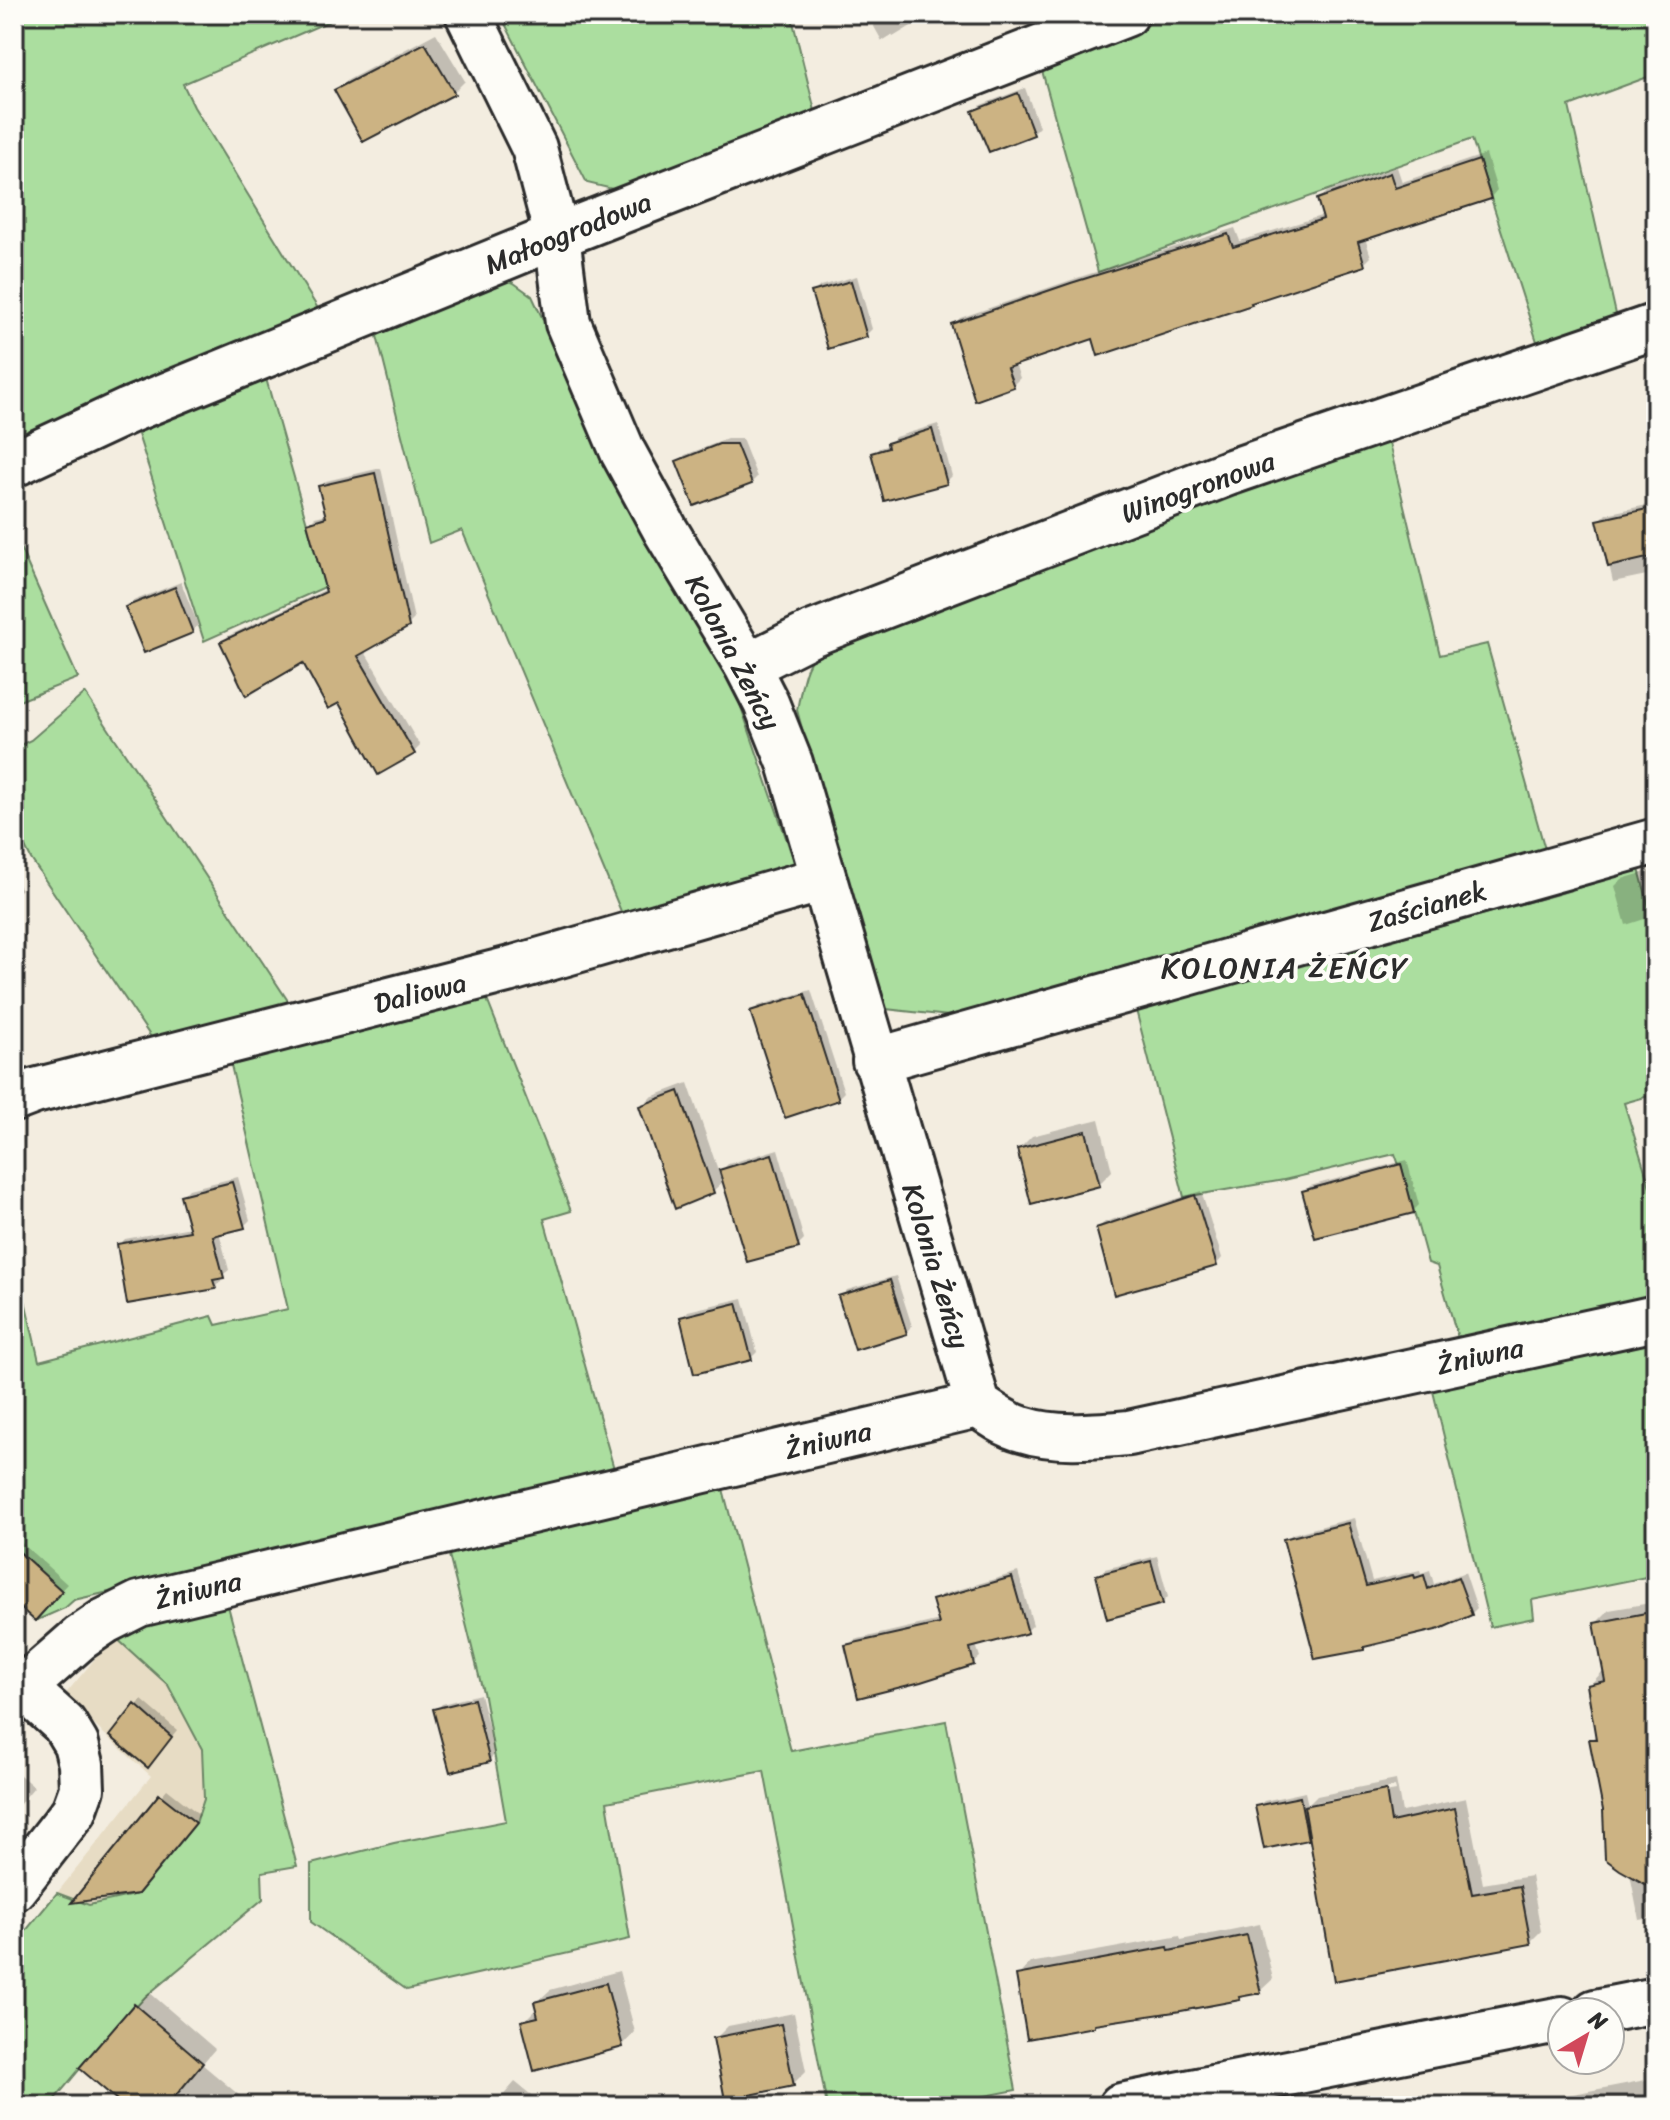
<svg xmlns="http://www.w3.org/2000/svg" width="1670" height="2120" font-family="Sriracha,sans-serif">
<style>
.built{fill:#e7dcc4}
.green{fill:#abde9f;stroke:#6b8465;stroke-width:2}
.shadow{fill:#0003;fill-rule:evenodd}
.building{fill:#ccb383;stroke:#2b2b2b;stroke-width:2}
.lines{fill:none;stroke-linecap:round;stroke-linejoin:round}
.street-casing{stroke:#2b2b2b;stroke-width:50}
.street{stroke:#fdfcf7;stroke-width:44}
.labels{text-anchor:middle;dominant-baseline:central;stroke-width:8;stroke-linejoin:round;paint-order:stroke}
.street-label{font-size:28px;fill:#2b2b2b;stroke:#fdfcf7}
.neighbourhood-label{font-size:30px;letter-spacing:2px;fill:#2b2b2b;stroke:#fdfcf7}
</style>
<rect width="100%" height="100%" fill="#f3ede0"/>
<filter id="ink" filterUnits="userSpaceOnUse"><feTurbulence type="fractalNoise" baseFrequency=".0125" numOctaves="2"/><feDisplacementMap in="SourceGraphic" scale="16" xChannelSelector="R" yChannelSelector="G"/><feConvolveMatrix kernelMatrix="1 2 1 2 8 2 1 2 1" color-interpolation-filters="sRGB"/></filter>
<g filter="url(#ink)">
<!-- built -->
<path class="built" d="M114 1636 168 1685 202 1749 204 1799 196 1823 137 1894 89 1905 57 1893 151 1776 63 1697Z"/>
<!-- green -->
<path class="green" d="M14 14H346L183 84 194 107 322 315 14 448Z
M500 14H791L816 115 621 191 587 183Z
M1173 14H1656V74L1569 106 1618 323 1540 351 1472 139 1098 272 1041 67Z
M499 276 514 283 532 296 611 464 731 678 795 864 625 921 462 530 429 543 375 328Z
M265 375 325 587 204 641 136 428Z
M1388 439 1440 655 1487 644 1548 860 1083 989 949 1016 877 1008 797 710C803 681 803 662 827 641Z
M14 534 78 678 14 703Z
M85 693 292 1007 155 1043 31 859 14 825V748L31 740Z
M1639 869 1656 933V1094L1624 1103 1656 1206V1303L1460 1345 1437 1266 1428 1263 1401 1165H1399L1395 1154 1284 1180 1184 1197 1136 1010 1558 894Z
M486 997 571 1211 544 1219 616 1476 74 1600 65 1608 35 1621 62 1591 14 1547V1253L39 1361 212 1316 216 1325 288 1309 230 1061Z
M1656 1338V1575L1532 1600 1534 1618 1490 1627 1432 1387Z
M722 1485 791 1751 946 1721 1016 2090 934 2106H827L764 1771 607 1802 630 1939 407 1990 311 1922V1864L394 1843 506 1821 484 1696 448 1551Z
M227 1602 297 1866 262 1872 263 1899 145 1997 137 2006 134 2004 49 2106H35L14 2089V1945L57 1893 89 1905 138 1894 196 1823 204 1799 202 1749 168 1685 114 1636 135 1622Z"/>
<!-- shadow -->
<path class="shadow" d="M867 14H931L893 37 892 35 882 41Z
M436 33 465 81 454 92 364 140 337 91 348 80Z
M1025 88 1039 127 1033 133 975 111 981 105Z
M1486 154 1497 190 1490 198 1365 238 1371 257 1364 264 1094 337 1015 364 1020 378 1013 385 953 325 960 318 1080 277 1235 228 1240 241 1324 215 1319 200 1327 192 1397 167 1402 182Z
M857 276 872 329 866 335 814 292 820 286Z
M938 424 952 476 946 482 873 454 879 448 889 445 895 437Z
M727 439H742L757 477 751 483 679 461 685 455Z
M381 468 414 619 408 625 364 650 420 746 414 752 340 700 304 660 222 643 228 636 327 589 309 523 315 517 327 514 320 487 326 481Z
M1656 503V573L1613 582 1599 521 1606 514Z
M181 582 198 625 192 631 145 651 127 607 133 601Z
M1656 869V925L1654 916 1626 925 1615 886 1622 879Z
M14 880 21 889 14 895Z
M811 990 844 1092 838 1098 752 1012 758 1006Z
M688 1083 719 1173 728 1164 778 1149 804 1240 798 1246 725 1180 713 1191 641 1107 651 1097Z
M1099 1119 1112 1171 1099 1184 1019 1149 1032 1136Z
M1407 1160 1419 1205 1413 1211 1304 1192 1310 1186Z
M238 1177 250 1220 244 1226 219 1232 229 1270 220 1277 221 1281 215 1287 119 1245 125 1239 191 1227 183 1195 189 1189Z
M1201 1191 1222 1258 1216 1265 1098 1228 1105 1222Z
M896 1276 912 1326 906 1332 841 1297 847 1290Z
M743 1298 757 1352 751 1358 682 1318 688 1311Z
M1354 1518 1372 1581 1420 1570 1421 1573 1430 1570 1434 1584 1465 1572 1477 1608 1471 1614 1366 1645 1286 1540 1292 1534Z
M14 1536 67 1584 35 1618 14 1599Z
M1157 1556 1168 1597 1162 1603 1099 1575 1105 1569Z
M1018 1572 1033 1625 1027 1631 976 1645 980 1657 973 1663 848 1646 854 1640 940 1620 934 1601 941 1595Z
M1656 1602V1917L1639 1920 1630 1874 1605 1809 1591 1740 1597 1734 1589 1686 1602 1672H1605L1596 1623 1609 1610Z
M480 1694 495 1754 489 1760 436 1710 442 1704Z
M142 1700 177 1730 153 1760 136 1706Z
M14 1770 34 1787 14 1811Z
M1396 1780 1402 1812 1466 1798 1483 1884 1531 1876 1541 1931 1530 1942 1311 1835 1307 1838 1257 1807 1264 1801 1305 1792 1308 1805 1317 1796ZM1395 1787 1396 1791 1316 1806V1802Z
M167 1789 200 1815 139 1889 75 1900Z
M1260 1924 1273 1979 1260 1991 1242 1995 1239 1998 1096 2022 1094 2025 1018 1976 1030 1963 1180 1936 1181 1940Z
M619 1971 635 2032 622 2046 523 2022 536 2009V2003L550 1990Z
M149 1992 215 2049 202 2064 252 2106H127L82 2068Z
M794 2013 806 2071 793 2084 715 2039 728 2026Z
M1656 2078V2106H1511Z
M515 2082 545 2106H494Z"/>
<!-- building -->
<path class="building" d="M425 43 455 94 363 142 334 90Z
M1018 93 1034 135 989 152 972 111Z
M1479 160 1491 199 1358 242 1365 266 1251 303 1252 305 1098 356 1093 339 1007 368 1014 387 975 401 951 324 1071 283 1228 234 1233 247 1323 219 1317 199 1390 173 1395 188Z
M851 281 867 337 828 349 811 292Z
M932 429 947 484 884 501 871 453 888 448 887 443Z
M719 444H736L752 484 694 506 676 461Z
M375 473 409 627 358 656 415 754 378 775 339 703 328 709 303 663 246 696 220 642 326 592 307 523 326 517 318 486Z
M1656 507V556L1608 567 1597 520Z
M175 587 193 633 144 653 125 607Z
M805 994 839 1100 785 1118 750 1011Z
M679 1091 714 1193 675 1209 639 1106Z
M1086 1131 1100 1186 1031 1204 1017 1149Z
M772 1154 799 1248 747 1262 719 1170Z
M1401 1164 1414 1213 1315 1238 1302 1191Z
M232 1182 245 1228 213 1236 224 1278 213 1280 216 1289 127 1304 117 1244 190 1231 180 1195Z
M1195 1195 1217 1266 1114 1295 1096 1228Z
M890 1280 907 1334 855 1350 838 1296Z
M737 1303 752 1360 694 1374 680 1317Z
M1348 1523 1366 1586 1414 1575 1415 1578 1424 1575 1428 1589 1458 1577 1472 1615 1440 1629 1364 1647V1650L1315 1659 1283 1539Z
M14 1547 62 1591 35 1621 14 1602Z
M1151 1561 1163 1604 1107 1619 1096 1575Z
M1012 1577 1028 1633 970 1648 974 1665 921 1682 858 1698 845 1645 939 1624 932 1600Z
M1656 1611V1890L1620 1870 1605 1859 1603 1810 1589 1739H1596L1587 1685 1605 1681 1594 1623Z
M474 1699 490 1762 450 1772 433 1709Z
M135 1704 172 1737 148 1768 110 1736Z
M1386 1790 1391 1822 1455 1808 1472 1894 1520 1886 1531 1944 1334 1981 1304 1806Z
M159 1794 196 1823 138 1894 71 1903Z
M1300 1797 1308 1840 1264 1849 1255 1806Z
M1247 1935 1261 1993 1239 1997 1240 2000 1181 2011 1094 2024V2027L1027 2039 1016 1975 1168 1947 1169 1951Z
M606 1983 623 2047 534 2071 521 2021 538 2017 534 2002Z
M134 2004 203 2063 167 2106H124L79 2068Z
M781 2024 794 2086 725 2100 713 2038Z"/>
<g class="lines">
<!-- street casing -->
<g class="street-casing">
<path id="street" d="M468 14 534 148 557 236 568 323 623 452 666 531 747 666 766 703 790 763 978 1405
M14 464 128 411 557 236 1126 14
M747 666 811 634 1228 473 1656 326
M875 1061 1656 841
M14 1099 35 1091 507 970 823 879
M14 1679 64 1724 76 1744 81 1764 82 1789 74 1811 14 1888
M23 1688 80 1638 105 1621 139 1604 978 1405C991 1414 1006 1425 1022 1429 1056 1440 1094 1436 1129 1433L1656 1318
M1595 2012 1656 2000
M1121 2106 1562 2019"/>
</g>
<!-- street -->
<use href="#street" class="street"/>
</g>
</g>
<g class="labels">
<!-- street labels -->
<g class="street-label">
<text transform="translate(568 233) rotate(-22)">Małoogrodowa</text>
<text transform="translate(1198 487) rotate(-20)">Winogronowa</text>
<text transform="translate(733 652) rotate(62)">Kolonia Żeńcy</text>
<text transform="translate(1427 906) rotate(-16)">Zaścianek</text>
<text transform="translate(420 993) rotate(-14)">Daliowa</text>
<text transform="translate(936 1266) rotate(73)">Kolonia Żeńcy</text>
<text transform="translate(1480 1356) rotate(-12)">Żniwna</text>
<text transform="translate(828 1440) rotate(-13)">Żniwna</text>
<text transform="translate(198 1590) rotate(-13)">Żniwna</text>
</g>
<!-- neighbourhood labels -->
<g class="neighbourhood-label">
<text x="1285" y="968">KOLONIA ŻEŃCY</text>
</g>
</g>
<!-- margin -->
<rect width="1670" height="2120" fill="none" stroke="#fdfcf7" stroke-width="48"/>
<rect x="24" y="24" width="1622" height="2072" fill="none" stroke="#2b2b2b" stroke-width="3" filter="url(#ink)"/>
<!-- north arrow -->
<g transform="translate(1586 2036) rotate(38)"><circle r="38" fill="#fdfcf7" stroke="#a9a8a5" stroke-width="2"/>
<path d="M0-6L14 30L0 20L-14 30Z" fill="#d1495b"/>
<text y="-12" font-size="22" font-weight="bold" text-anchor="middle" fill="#2b2b2b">N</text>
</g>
</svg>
